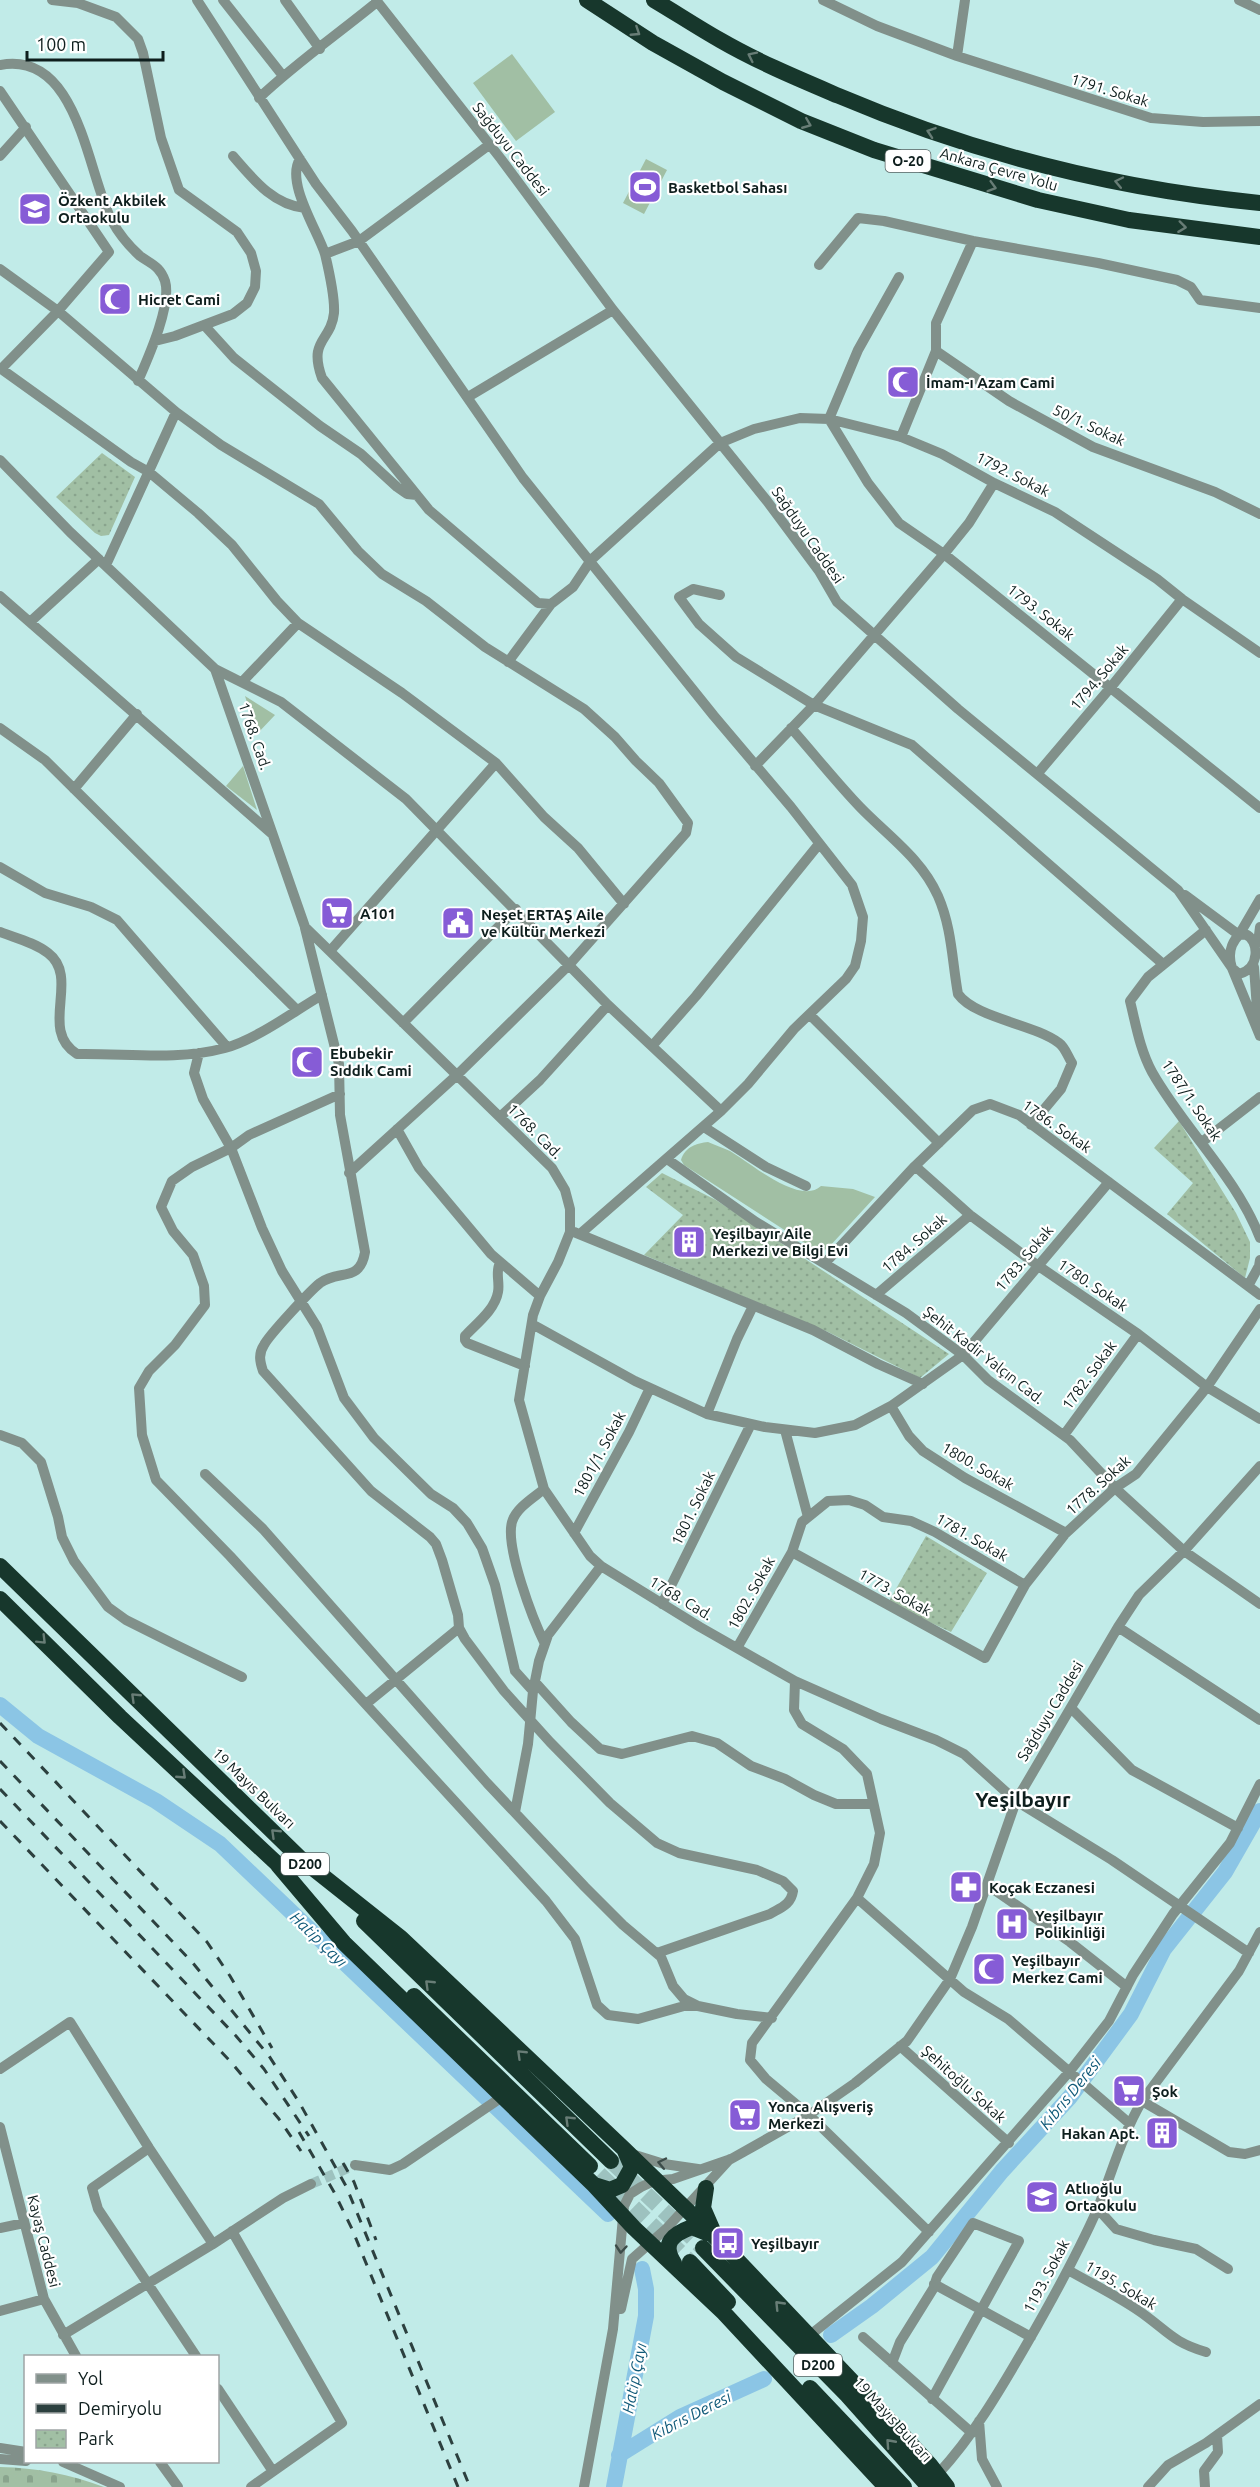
<svg xmlns="http://www.w3.org/2000/svg" width="1260" height="2487" font-family="Ubuntu,sans-serif">
<style>
.grass{fill:#a1bfa4}
.cemetery{fill:url(#cemetery-stones)}
.park{fill:url(#park-dots)}
.lines{fill:none;stroke-linecap:round;stroke-linejoin:round}
.river{stroke:#8bc5e5;stroke-width:16}
.minor-tunnel{stroke:#9dc2bf;stroke-width:10;stroke-dasharray:10 5;stroke-linecap:butt}
.highway-tunnel{stroke:#9dc2bf;stroke-width:16;stroke-dasharray:16 8;stroke-linecap:butt}
.minor{stroke:#81908a;stroke-width:10}
.highway{stroke:#17372c;stroke-width:16}
.rail{stroke:#2c403f;stroke-width:3;stroke-dasharray:10 10;stroke-linecap:butt}
.oneway{stroke:#687d76}
.oneway2{stroke:#3c4c49}
.labels{text-anchor:middle;dominant-baseline:central;stroke-width:4.5;stroke-linejoin:round;paint-order:stroke}
.shield{fill:#fff;stroke:#566261;stroke-width:1.5}
.shield-label{font-size:14px;font-weight:bold;fill:#0e1e1d}
.street-label{font-size:15px;fill:#0e1e1d;stroke:#fff}
.poi-label{font-size:15px;font-weight:bold;fill:#0e1e1d;stroke:#fff;text-anchor:start}
.water-label{font-size:16px;font-style:italic;fill:#115a79;stroke:#fff}
.district-label{font-size:21px;font-weight:bold;fill:#0e1e1d;stroke:#fff}
</style>
<defs>
<pattern id="cemetery-stones" width="16" height="16" patternUnits="userSpaceOnUse" patternTransform="scale(1.5)"><rect width="16" height="16" fill="#a1bfa4"/><path d="M2 7V4a2 2 0 0 1 4 0v3zM10 15v-3a2 2 0 0 1 4 0v3z" fill="#89a48d"/></pattern>
<pattern id="park-dots" width="8" height="8" patternUnits="userSpaceOnUse" patternTransform="scale(1.5)"><rect width="8" height="8" fill="#a1bfa4"/><path d="M2 2h.1M6 6h.1" fill="none" stroke="#89a48d" stroke-width="1.8" stroke-linecap="round"/></pattern>
</defs>
<rect width="100%" height="100%" fill="#c1ebe8"/>
<!-- grass -->
<path class="grass" d="M512 54 555 112 516 141 473 83Z
M646 159 667 170 644 214 623 203Z
M245 696 275 715 257 734Z
M243 766 257 810 226 786Z
M708 1142C715 1145 723 1148 730 1151 749 1162 800 1206 821 1186L853 1189 875 1197 829 1247 820 1253 684 1165 681 1160C685 1147 697 1143 708 1142Z"/>
<!-- cemetery -->
<path class="cemetery" d="M0 2467C37 2468 69 2474 104 2487H0Z"/>
<!-- park -->
<path class="park" d="M102 453 135 477 109 535 101 536 95 533 56 497Z
M1179 1121 1236 1213 1250 1242V1258L1245 1278 1167 1214 1193 1183 1154 1148Z
M662 1173 716 1200 949 1354 920 1378 828 1332 644 1255 683 1215 646 1187Z
M926 1536 987 1573 951 1632 888 1603Z"/>
<g class="lines">
<!-- river -->
<path class="river" d="M0 1705 38 1736 156 1801 220 1844 608 2214
M831 2335 872 2306 932 2257 1002 2171 1070 2097 1131 2014 1164 1949 1225 1872 1260 1811
M619 2455 680 2417 764 2379
M614 2487 646 2316V2289L642 2269"/>
<!-- minor-tunnel -->
<path class="minor-tunnel" d="M311 2184 355 2165"/>
<!-- highway-tunnel -->
<path class="highway-tunnel" d="M611 2161 703 2248
M599 2174 690 2262"/>
<!-- minor -->
<path class="minor" d="M52 0 78 3 116 17 138 39 143 53 161 138 179 190 237 232 251 253 256 271 255 287 247 303 233 314 175 336 155 341
M197 0 316 184 352 231 523 478 714 716 791 807 852 885 863 917 861 941 855 966 846 979 794 1029 748 1084 721 1111 580 1234
M223 0 283 76
M285 0 320 49
M376 0 501 159 613 310 767 501 819 571 837 602 958 709 1178 890 1232 968 1260 1036
M823 0 877 26 957 56 1151 118 1203 122 1260 121
M1239 0 1260 10
M957 56 965 0
M0 65C79 50 87 174 112 221 119 234 129 246 140 256 151 264 160 266 165 281 172 305 148 358 138 381
M0 91 109 252 58 311 1 369
M259 98C296 63 338 34 377 2
M0 156 26 127
M233 156C253 179 273 205 305 208
M300 159C285 182 318 231 325 254 329 271 335 296 334 313 331 342 308 339 322 378L429 510 538 603 551 604 573 587 591 560 720 443 754 429 800 418 829 419 901 437 942 454 994 483 1055 512 1157 579 1182 599 1260 653
M325 254 359 241 489 145
M819 265 858 218 884 221 973 241 1098 263 1177 280 1191 287 1200 300 1260 308
M0 269 58 311 176 412 221 445 319 504 358 551 382 574 426 601 485 647 584 709 615 737 636 761 659 783 688 823 686 833 569 965 457 1075 349 1173
M899 277 858 350 829 419 868 483 899 523 944 554 1260 808
M204 325 234 358 320 426 361 454 397 487 407 494 417 495
M936 351 1009 401 1093 447 1215 492 1260 514
M0 368 131 462 149 472 198 513 232 545 277 601 298 623 402 693 496 763 544 817 578 848 624 904
M468 397 613 310
M901 437 936 351V323L973 241
M0 460 70 532 215 669 305 927 552 1168 565 1190 570 1209V1232L558 1262 540 1296 533 1315 519 1400 544 1489 590 1556 601 1566 700 1627 795 1681 881 1719 936 1740 964 1754 1016 1801 1112 1860 1249 1953
M106 565 176 412
M720 595 693 589 679 597 699 624 736 657 814 705 912 745 1163 964
M0 596 271 833
M30 622 99 559
M508 662 551 604
M215 669 281 702 406 799 608 1005 721 1111
M243 681 298 623
M0 728 45 760 297 1010
M791 728C814 754 836 782 860 807 888 836 921 858 938 896 952 928 952 961 958 994 975 1018 1034 1024 1059 1043 1065 1047 1068 1057 1072 1063L1061 1089 1031 1125
M755 766 814 705 944 554 969 523 994 483
M1038 773 1111 687 1182 599
M74 789 137 714
M0 867 45 893 91 907 117 920 227 1047
M1185 895 1239 935 1260 899
M305 928 339 1064 340 1115 365 1252C360 1283 339 1269 320 1283 311 1290 269 1335 264 1345 258 1354 260 1362 263 1371L371 1491 430 1537 436 1544 442 1560 458 1615 459 1628 465 1639 504 1691 550 1742 610 1803 657 1843 679 1853 757 1870 783 1881 793 1891C791 1905 780 1908 770 1914L657 1953
M1206 930 1148 977 1130 1001C1136 1025 1140 1050 1152 1072 1184 1129 1236 1176 1260 1238
M0 932C15 938 34 942 48 953 81 978 38 1030 77 1054 126 1053 177 1061 225 1048 257 1039 293 1012 322 995
M1245 934C1260 940 1260 969 1239 974L1232 968C1228 956 1230 944 1239 935Z
M1258 943 1260 927
M330 951 496 763
M1254 967 1258 1023
M810 1015 939 1143
M403 1023 516 909
M652 1046 696 996 819 844
M199 1053 194 1073 203 1099 231 1148 262 1228 282 1271 317 1327 344 1398 374 1438 431 1494 453 1508 467 1523 482 1548 495 1585 515 1671 533 1691
M340 1094 249 1135 231 1148 192 1167 172 1181 161 1207 173 1231 193 1255 204 1286 205 1305 175 1345 149 1371 139 1388 142 1435 156 1480 230 1556 546 1901 575 1939 597 2005 608 2015 638 2019 684 2006H698
M500 1117 540 1080 608 1005
M704 1127 766 1167 806 1186
M397 1129 419 1168 491 1254 540 1296
M1202 1142 1260 1097
M667 1159 756 1222 906 1313 963 1355 988 1380 1070 1440 1115 1488 1184 1551 1260 1604
M915 1166 970 1215 1037 1265 1138 1334 1207 1387 1260 1419
M574 1232 813 1330 878 1364 923 1384
M500 1263C495 1272 500 1282 498 1292 495 1310 476 1324 465 1336V1340L467 1343 525 1366
M825 1263 915 1166 973 1110 990 1104 1019 1115 1260 1295
M1248 1286 1259 1266 1260 1260
M876 1295 970 1215
M532 1324 635 1381 707 1414 765 1427 815 1433 855 1425 891 1406 963 1355 1109 1182
M891 1406 909 1436 923 1451 965 1478 1066 1533
M707 1414 737 1339 753 1306
M785 1430 808 1517
M0 1435 22 1443 41 1462 58 1517 62 1537 74 1561 108 1607 126 1620 172 1643 242 1677
M1064 1435 1138 1334
M205 1474 263 1529 487 1783 585 1887 623 1925 661 1957 673 1986 684 1999 698 2006 737 2014 772 2018
M544 1489C533 1498 516 1508 512 1522 505 1547 533 1620 545 1644
M574 1533 629 1432 650 1388
M792 1552 985 1658 1025 1585 1066 1533 1115 1488 1136 1474 1207 1387 1260 1309
M662 1604 751 1424
M1118 1627 1260 1720
M737 1648 792 1552 802 1522 828 1501 849 1500 865 1505 883 1517 911 1521 935 1532 1025 1585
M795 1681 794 1710 802 1724 843 1749 867 1774 880 1833 874 1864 857 1898 964 1992 1008 2019 1129 2123
M535 1682 571 1722 600 1749 622 1754 692 1736 717 1743 751 1766 785 1779 814 1795 836 1804H873
M366 1704 459 1628
M1071 1708 1132 1770 1238 1828
M515 1812 528 1744 533 1691 539 1661 548 1635 601 1566
M987 1885 1070 1942 1127 1987
M857 1898 752 2043 750 2060 766 2079 809 2115 929 2232
M900 2046 1009 2143
M0 2069 70 2022 149 2148 213 2244
M1142 2101 1229 2152 1245 2154 1260 2150
M0 2127 44 2299 76 2356
M149 2148 92 2188 98 2209 196 2356
M635 2155 664 2164 698 2169
M355 2165 390 2170 403 2164 502 2097
M1097 2208 1116 2229 1154 2240 1196 2249 1228 2269
M0 2228 24 2223
M232 2231 342 2423 251 2487
M1068 2270C1094 2285 1122 2298 1146 2316 1169 2333 1175 2343 1206 2352
M934 2284 1031 2337
M621 2309 632 2259 666 2229 730 2159
M0 2311 44 2299
M63 2335 213 2244 283 2198 311 2184
M809 2336 902 2262 1070 2071 1109 2021 1133 1975 1173 1914 1230 1843 1260 1784
M863 2337 972 2433
M892 2363 900 2342 933 2289 937 2277 973 2223 1019 2241 932 2399
M218 2389 272 2470
M979 2421 982 2459 997 2487
M0 2448 26 2452
M0 2459 26 2461
M63 2462 120 2487
M160 2462 178 2487
M938 2474C973 2436 999 2392 1025 2347 1051 2302 1076 2257 1097 2210 1112 2173 1122 2135 1142 2101L1239 1971 1260 1932
M584 2487 613 2329 624 2206 630 2194 641 2187 654 2181 673 2179 731 2159 809 2115 855 2083 907 2041 950 1979 972 1927 1016 1801 1118 1627 1139 1595 1184 1551 1260 1466
M1148 2487 1168 2465 1206 2443 1260 2404
M1205 2487 1204 2471 1218 2452 1217 2435"/>
<!-- highway -->
<path class="highway" d="M587 0 653 43 723 82 801 121 874 150 1038 200 1129 220 1260 237
M654 0C676 13 697 27 720 40 758 62 799 79 839 96 973 153 1115 189 1260 203
M0 1566 307 1865
M0 1599 120 1717 286 1872
M300 1858 401 1938 624 2149 720 2242 887 2418 930 2465 947 2487
M278 1865 344 1943 594 2185 634 2228 724 2313 886 2487
M364 1921 611 2161
M414 1996 590 2166
M594 2185 610 2190 622 2185 632 2167 625 2151
M706 2188 703 2208 713 2231
M703 2248 847 2395 929 2487
M690 2262 728 2302
M674 2263C661 2243 673 2234 692 2227L707 2233
M810 2388 904 2487"/>
<!-- rail -->
<path class="rail" d="M0 1723 207 1942 230 1976 272 2048
M0 1761 192 1962 269 2056 299 2102 346 2186 470 2487
M0 1789 236 2036 264 2069 309 2136
M0 1821 230 2061 279 2119 301 2151
M299 2132 334 2192 352 2229 458 2487
M343 2163 354 2182 376 2240"/>
</g>
<!-- one-way arrows -->
<defs><path id="oneway-chevron" d="M-2-3.5L2.5 0L-2 3.5" fill="none" stroke-width="1.6" stroke-linecap="round" stroke-linejoin="round" transform="scale(1.5)"/></defs>
<g class="oneway">
<use href="#oneway-chevron" transform="translate(636 32) rotate(33)"/>
<use href="#oneway-chevron" transform="translate(752 56) rotate(-154)"/>
<use href="#oneway-chevron" transform="translate(807 124) rotate(22)"/>
<use href="#oneway-chevron" transform="translate(931 132) rotate(-161)"/>
<use href="#oneway-chevron" transform="translate(1119 182) rotate(-168)"/>
<use href="#oneway-chevron" transform="translate(992 187) rotate(16)"/>
<use href="#oneway-chevron" transform="translate(1182 227) rotate(7)"/>
<use href="#oneway-chevron" transform="translate(42 1640) rotate(45)"/>
<use href="#oneway-chevron" transform="translate(135 1697) rotate(-136)"/>
<use href="#oneway-chevron" transform="translate(182 1775) rotate(43)"/>
<use href="#oneway-chevron" transform="translate(275 1833) rotate(-136)"/>
<use href="#oneway-chevron" transform="translate(429 1984) rotate(-136)"/>
<use href="#oneway-chevron" transform="translate(521 2054) rotate(-136)"/>
<use href="#oneway-chevron" transform="translate(569 2120) rotate(-136)"/>
<use href="#oneway-chevron" transform="translate(779 2305) rotate(-134)"/>
<use href="#oneway-chevron" transform="translate(890 2443) rotate(-132)"/>
</g>
<g class="oneway2">
<use href="#oneway-chevron" transform="translate(662 2163) rotate(-168)"/>
<use href="#oneway-chevron" transform="translate(621 2249) rotate(95)"/>
</g>
<!-- icons -->
<defs>
<g id="stadium-square" transform="scale(1.725)"><rect x="-9" y="-9" width="18" height="18" rx="4" fill="#865cd6" stroke="#fff"/><path d="M0-5a6.5 5 0 1 0 0 10a6.5 5 0 1 0 0-10ZM-3.5-1.8h7v3.6h-7Z" fill="#fff"/></g>
<g id="school-square" transform="scale(1.725)"><rect x="-9" y="-9" width="18" height="18" rx="4" fill="#865cd6" stroke="#fff"/><path d="M0-5L7-2L0 1L-7-2ZM-4 1L0 2.5L4 1V4Q0 6-4 4Z" fill="#fff"/></g>
<g id="mosque-square" transform="scale(1.725)"><rect x="-9" y="-9" width="18" height="18" rx="4" fill="#865cd6" stroke="#fff"/><path d="M3.5-4.9A6 6 0 1 0 3.5 4.9A5 5 0 1 1 3.5-4.9Z" fill="#fff"/></g>
<g id="supermarket-square" transform="scale(1.725)"><rect x="-9" y="-9" width="18" height="18" rx="4" fill="#865cd6" stroke="#fff"/><path d="M-6-5.5h2.5l.6 2H6L4.5 2H-2.5L-4.4-4H-6ZM-1.5 3.2a1.3 1.3 0 1 0 .1 0ZM3 3.2a1.3 1.3 0 1 0 .1 0Z" fill="#fff"/></g>
<g id="civic-square" transform="scale(1.725)"><rect x="-9" y="-9" width="18" height="18" rx="4" fill="#865cd6" stroke="#fff"/><path d="M-.6-6.5H3V-4.5H.6V-3L4-1V1h2V6H-6V1h2V-1L-.6-3ZM-1.2 2.5V6h2.4V2.5Z" fill="#fff"/></g>
<g id="building-square" transform="scale(1.725)"><rect x="-9" y="-9" width="18" height="18" rx="4" fill="#865cd6" stroke="#fff"/><path d="M-4-6H4V6H1V3H-1V6H-4ZM-2.5-4.3h1.7v1.8h-1.7ZM.8-4.3h1.7v1.8H.8ZM-2.5-1h1.7V.8h-1.7ZM.8-1h1.7V.8H.8Z" fill="#fff"/></g>
<g id="pharmacy-square" transform="scale(1.725)"><rect x="-9" y="-9" width="18" height="18" rx="4" fill="#865cd6" stroke="#fff"/><path d="M-2-6h4v4h4v4h-4v4h-4v-4h-4v-4h4Z" fill="#fff"/></g>
<g id="hospital-square" transform="scale(1.725)"><rect x="-9" y="-9" width="18" height="18" rx="4" fill="#865cd6" stroke="#fff"/><path d="M-5-5h3v3.5h4V-5h3V5h-3V1.5h-4V5h-3Z" fill="#fff"/></g>
<g id="bus-square" transform="scale(1.725)"><rect x="-9" y="-9" width="18" height="18" rx="4" fill="#865cd6" stroke="#fff"/><path d="M-5-6H5V4H4V6H2V4H-2V6H-4V4H-5ZM-3.5-4V0h7V-4ZM-3.5 1.2v1.5H-2V1.2ZM2 1.2v1.5H3.5V1.2Z" fill="#fff"/></g>
</defs>
<g fill-rule="evenodd">
<use href="#stadium-square" x="645" y="187"/>
<use href="#school-square" x="35" y="209"/>
<use href="#mosque-square" x="115" y="299"/>
<use href="#mosque-square" x="903" y="382"/>
<use href="#supermarket-square" x="337" y="913"/>
<use href="#civic-square" x="458" y="923"/>
<use href="#mosque-square" x="307" y="1062"/>
<use href="#building-square" x="689" y="1242"/>
<use href="#pharmacy-square" x="966" y="1887"/>
<use href="#hospital-square" x="1012" y="1924"/>
<use href="#mosque-square" x="989" y="1969"/>
<use href="#supermarket-square" x="1129" y="2091"/>
<use href="#supermarket-square" x="745" y="2115"/>
<use href="#building-square" x="1162" y="2133"/>
<use href="#school-square" x="1042" y="2197"/>
<use href="#bus-square" x="728" y="2243"/>
</g>
<g class="labels">
<!-- shield labels -->
<g class="shield">
<rect x="885.5" y="150" width="45" height="22" rx="4.5"/>
<rect x="281" y="1853" width="48" height="22" rx="4.5"/>
<rect x="794" y="2354" width="48" height="22" rx="4.5"/>
</g>
<g class="shield-label">
<text x="908" y="161">O-20</text>
<text x="305" y="1864">D200</text>
<text x="818" y="2365">D200</text>
</g>
<!-- street labels -->
<g class="street-label">
<text transform="translate(1110 90) rotate(17)">1791. Sokak</text>
<text transform="translate(511 149) rotate(52)">Sağduyu Caddesi</text>
<text transform="translate(999 169) rotate(16)">Ankara Çevre Yolu</text>
<text transform="translate(1089 425) rotate(25)">50/1. Sokak</text>
<text transform="translate(1013 474) rotate(27)">1792. Sokak</text>
<text transform="translate(808 535) rotate(55)">Sağduyu Caddesi</text>
<text transform="translate(1041 612) rotate(38)">1793. Sokak</text>
<text transform="translate(1099 677) rotate(-50)">1794. Sokak</text>
<text transform="translate(255 736) rotate(71)">1768. Cad.</text>
<text transform="translate(1192 1100) rotate(56)">1787/1. Sokak</text>
<text transform="translate(1057 1126) rotate(35)">1786. Sokak</text>
<text transform="translate(535 1131) rotate(45)">1768. Cad.</text>
<text transform="translate(914 1243) rotate(-41)">1784. Sokak</text>
<text transform="translate(1024 1258) rotate(-50)">1783. Sokak</text>
<text transform="translate(1093 1285) rotate(34)">1780. Sokak</text>
<text transform="translate(984 1355) rotate(38)">Şehit Kadir Yalçın Cad.</text>
<text transform="translate(1089 1375) rotate(-54)">1782. Sokak</text>
<text transform="translate(599 1454) rotate(-62)">1801/1. Sokak</text>
<text transform="translate(978 1466) rotate(30)">1800. Sokak</text>
<text transform="translate(1098 1485) rotate(-42)">1778. Sokak</text>
<text transform="translate(693 1508) rotate(-64)">1801. Sokak</text>
<text transform="translate(972 1537) rotate(30)">1781. Sokak</text>
<text transform="translate(895 1592) rotate(29)">1773. Sokak</text>
<text transform="translate(751 1593) rotate(-61)">1802. Sokak</text>
<text transform="translate(681 1598) rotate(31)">1768. Cad.</text>
<text transform="translate(1050 1711) rotate(-59)">Sağduyu Caddesi</text>
<text transform="translate(254 1788) rotate(44)">19 Mayıs Bulvarı</text>
<text transform="translate(964 2084) rotate(42)">Şehitoğlu Sokak</text>
<text transform="translate(44 2241) rotate(76)">Kayaş Caddesi</text>
<text transform="translate(1046 2276) rotate(-62)">1193. Sokak</text>
<text transform="translate(1121 2285) rotate(31)">1195. Sokak</text>
<text transform="translate(893 2419) rotate(48)">19 Mayıs Bulvarı</text>
</g>
<!-- poi labels -->
<g class="poi-label">
<text x="668" y="187">Basketbol Sahası</text>
<text x="58" y="200">Özkent Akbilek<tspan x="58" dy="17">Ortaokulu</tspan></text>
<text x="138" y="299">Hicret Cami</text>
<text x="926" y="382">İmam-ı Azam Cami</text>
<text x="360" y="913">A101</text>
<text x="481" y="914">Neşet ERTAŞ Aile<tspan x="481" dy="17">ve Kültür Merkezi</tspan></text>
<text x="330" y="1053">Ebubekir<tspan x="330" dy="17">Sıddık Cami</tspan></text>
<text x="712" y="1233">Yeşilbayır Aile<tspan x="712" dy="17">Merkezi ve Bilgi Evi</tspan></text>
<text x="989" y="1887">Koçak Eczanesi</text>
<text x="1035" y="1915">Yeşilbayır<tspan x="1035" dy="17">Polikinliği</tspan></text>
<text x="1012" y="1960">Yeşilbayır<tspan x="1012" dy="17">Merkez Cami</tspan></text>
<text x="1152" y="2091">Şok</text>
<text x="768" y="2106">Yonca Alışveriş<tspan x="768" dy="17">Merkezi</tspan></text>
<text x="1139" y="2133" text-anchor="end">Hakan Apt.</text>
<text x="1065" y="2188">Atlıoğlu<tspan x="1065" dy="17">Ortaokulu</tspan></text>
<text x="751" y="2243">Yeşilbayır</text>
</g>
<!-- water labels -->
<g class="water-label">
<text transform="translate(319 1939) rotate(44)">Hatip Çayı</text>
<text transform="translate(1070 2093) rotate(-51)">Kıbrıs Deresi</text>
<text transform="translate(634 2378) rotate(-79)">Hatip Çayı</text>
<text transform="translate(691 2415) rotate(-27)">Kıbrıs Deresi</text>
</g>
<!-- district labels -->
<g class="district-label">
<text x="1023" y="1799">Yeşilbayır</text>
</g>
</g>
<!-- legend -->
<rect x="24" y="2355" width="195" height="108" fill="#ffffff" stroke="#9fa5a5" stroke-width="1.5"/>
<rect x="36" y="2374" width="30" height="9" fill="#81908a" stroke="#9fa5a5" stroke-width="1.5"/>
<text x="78" y="2385" font-size="18" fill="#0e1e1d">Yol</text>
<rect x="36" y="2404" width="30" height="9" fill="#2c403f" stroke="#9fa5a5" stroke-width="1.5"/>
<text x="78" y="2415" font-size="18" fill="#0e1e1d">Demiryolu</text>
<rect x="36" y="2430" width="30" height="18" fill="url(#park-dots)" stroke="#9fa5a5" stroke-width="1.5"/>
<text x="78" y="2445" font-size="18" fill="#0e1e1d">Park</text>
<!-- scale -->
<path d="M27 51v9h136v-9" fill="none" stroke="#0e1e1d" stroke-width="3"/>
<text x="36" y="51" font-size="18" fill="#0e1e1d" stroke="#ffffff" stroke-width="4.5" paint-order="stroke">100 m</text>
</svg>
